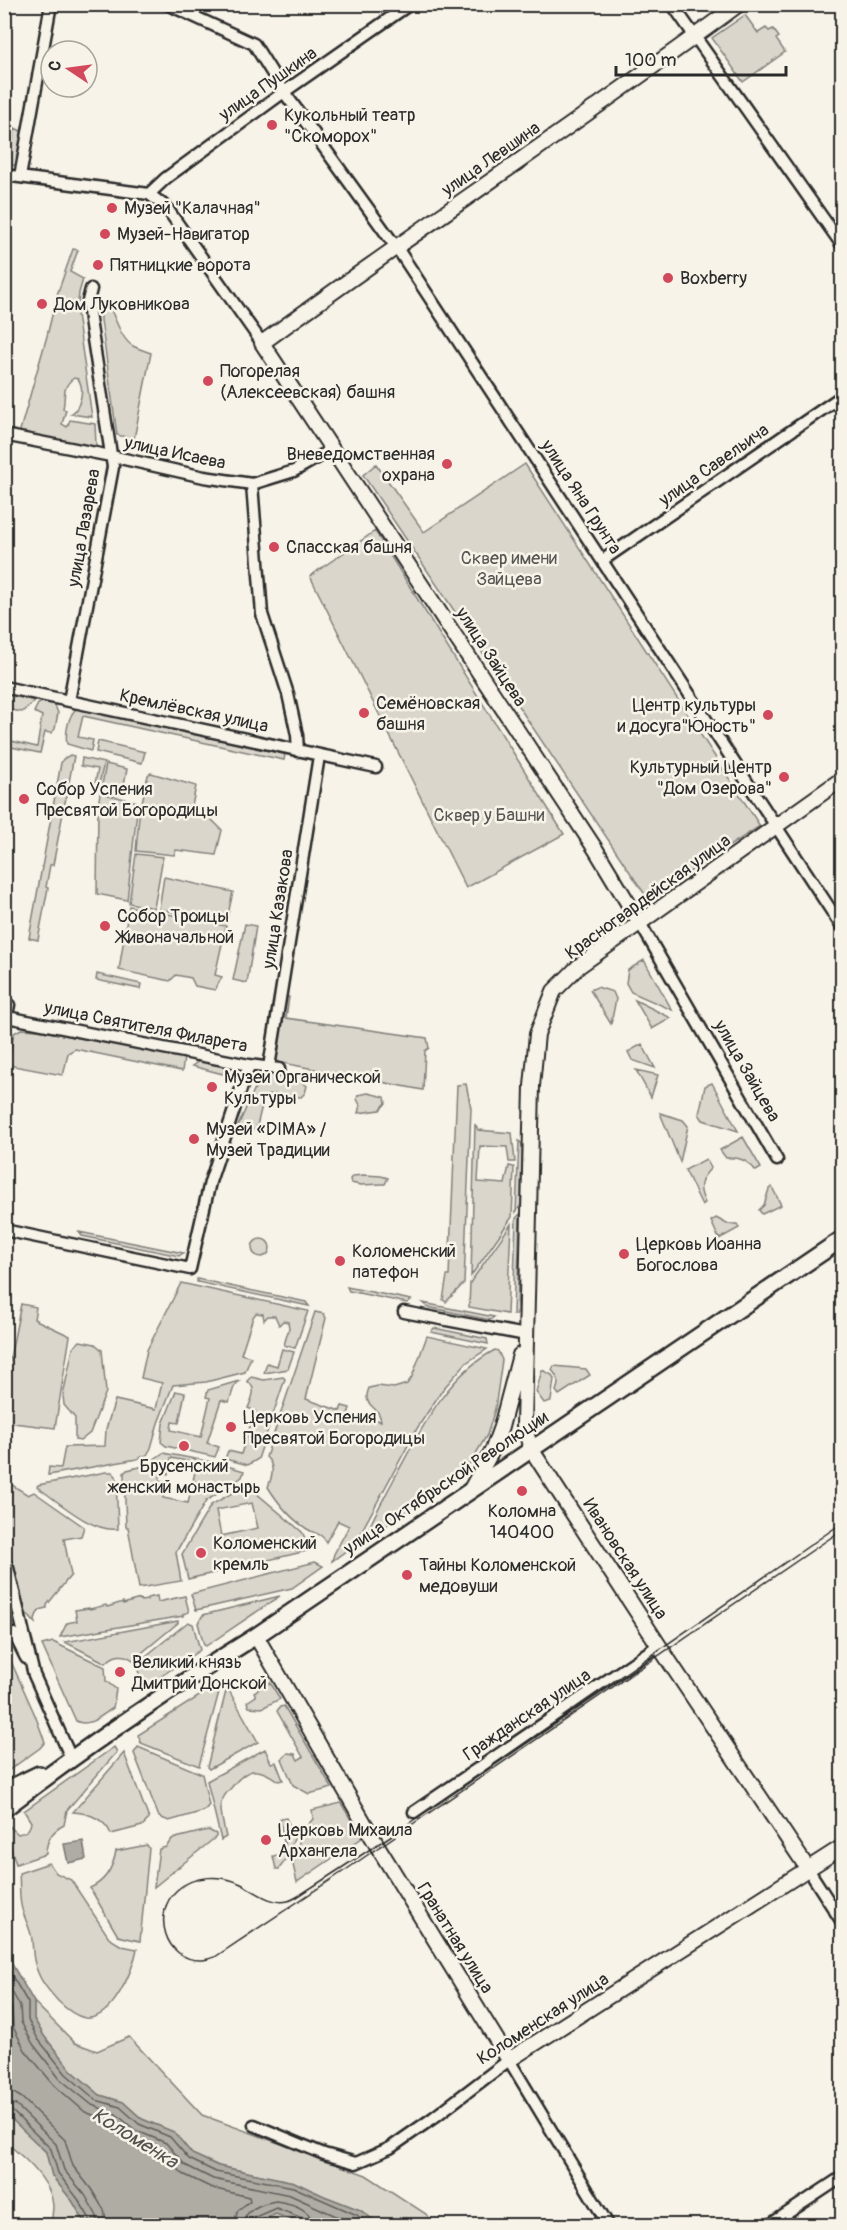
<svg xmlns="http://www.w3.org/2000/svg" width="847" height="2230" font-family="Pangolin,sans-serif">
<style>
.green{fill:#dad6cc;stroke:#82807c;stroke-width:1.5;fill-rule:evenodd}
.water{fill:#afaca4;stroke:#7a7874;stroke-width:1.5}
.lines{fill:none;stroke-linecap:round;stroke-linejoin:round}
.shore{stroke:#605f5b;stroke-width:1.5}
.street-casing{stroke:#2b2b2b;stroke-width:15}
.secondary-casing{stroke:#2b2b2b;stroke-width:18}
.primary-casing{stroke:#2b2b2b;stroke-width:20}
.street{stroke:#f7f3e8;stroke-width:10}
.secondary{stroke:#f7f3e8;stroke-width:14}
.primary{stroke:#f7f3e8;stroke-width:15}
.tram{stroke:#2b2b2b;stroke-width:1.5}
.poi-dot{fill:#d1495b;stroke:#f7f3e8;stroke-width:2}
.labels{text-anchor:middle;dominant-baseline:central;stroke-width:5;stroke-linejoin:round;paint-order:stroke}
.street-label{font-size:18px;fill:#2b2b2b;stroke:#f7f3e8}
.poi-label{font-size:18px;fill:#2b2b2b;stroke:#f7f3e8;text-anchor:start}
.park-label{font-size:18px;fill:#575653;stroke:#f7f3e8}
.water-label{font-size:20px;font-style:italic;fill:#53524f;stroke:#f7f3e8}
</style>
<rect width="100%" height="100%" fill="#f7f3e8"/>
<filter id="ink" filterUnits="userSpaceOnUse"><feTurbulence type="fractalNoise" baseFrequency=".0167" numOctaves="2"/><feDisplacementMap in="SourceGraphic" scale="12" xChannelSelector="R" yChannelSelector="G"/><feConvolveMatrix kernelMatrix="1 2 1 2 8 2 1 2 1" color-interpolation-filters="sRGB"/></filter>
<g filter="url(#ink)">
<!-- green -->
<path class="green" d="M745 15 758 33 766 28 769 31 773 29 779 37 776 39 785 52 743 82 712 38Z
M15 128 23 132 19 160 16 165 5 166 4 162 8 163Z
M73 249 78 250 70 272 83 279 79 293 77 314 92 417 71 414C79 409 86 390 78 379L74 378C61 387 66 396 63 409L66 410 62 424 67 427 70 420 95 424 96 445 92 448 19 434 47 336 57 295Z
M107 301C114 314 121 340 133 346 138 349 146 351 151 353L134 439 117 435 101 320 100 303Z
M376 464 424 532 525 464 760 826 648 899 363 475Z
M375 531 564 834 466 888 310 576Z
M4 694H5L35 701 22 712 5 709Z
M44 701 54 703 58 713 55 729 51 733 45 732 40 753 6 746 7 740 37 747 42 716 34 712 38 704Z
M76 709H80L285 754 284 760 83 716 78 737 93 740 91 751 67 744C65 734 68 716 76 709Z
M98 741 145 752 142 763 96 752Z
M70 755 74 756 53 865H50L46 887 48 888 38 940 29 938 61 763 63 759Z
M82 758 104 763 98 789 94 788 98 769 81 766Z
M106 764 127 769 122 794 101 790Z
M151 773 196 786 192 806 200 808 222 830 216 855 176 850 174 855 136 851 139 816 148 775Z
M100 793 138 802 127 900 97 894 98 807Z
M136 854 163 857 154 908 129 903Z
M164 877 233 892 226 923 159 909Z
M129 906 226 926 215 975 222 977 215 990 195 986 191 978 176 975 170 981 119 970Z
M245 924 256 926 247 983 233 980Z
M644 960 672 1010 631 992 626 983 628 970Z
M97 974 141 984 140 989 96 980Z
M597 987 613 992 616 999 611 1024 590 990Z
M286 997H289L286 1018 427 1038 429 1048 425 1051 423 1090 278 1062 276 1059Z
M635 1000 671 1018 652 1029Z
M21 1029 38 1030 184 1058 182 1071 75 1049 68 1053 64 1072 62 1075 8 1065 14 1033Z
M642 1044 655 1068 632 1060 628 1052Z
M199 1061 225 1067 223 1074 192 1066Z
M636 1070 658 1075 651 1097Z
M267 1074 302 1082 307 1086 305 1093 301 1097C288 1097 275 1091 264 1097L256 1130 238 1126 255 1088Z
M712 1083 738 1131 703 1120 699 1114 705 1086Z
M466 1084 471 1108 464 1283 446 1302 443 1300 447 1276H449L457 1085Z
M368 1093 385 1097 386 1103 380 1110 358 1113 360 1105 357 1099 358 1095Z
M660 1113 683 1120 688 1126 680 1162Z
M475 1124 478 1130 512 1133 515 1162H509L507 1147 480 1146 478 1182 505 1184 509 1166 514 1167 512 1217 471 1276Z
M743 1137 761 1168 756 1171C747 1160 740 1157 726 1158L720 1150Z
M519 1141 522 1144 521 1205 516 1212Z
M706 1159 711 1168C699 1180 698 1188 705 1203L702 1205 685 1170Z
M364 1175 381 1176 388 1178 385 1184H382L361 1185 351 1183 350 1179 353 1176Z
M772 1187 781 1205 762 1214 759 1210 764 1205 769 1189Z
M520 1214 517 1311V1314H513L516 1218Z
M716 1218 727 1224H737L739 1228 719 1239 711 1221Z
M511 1224 507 1314 469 1307 470 1283Z
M79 1232 183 1253 179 1256 82 1236Z
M252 1248a9 9 0 1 1 18 0a9 9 0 1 1-18 0Z
M197 1279 306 1302 309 1306 197 1282Z
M181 1283 308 1311 295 1348 284 1345 289 1328 288 1322 283 1321 279 1325 275 1316H268L264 1320 263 1314 256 1313 253 1317 241 1354 251 1357 245 1372 206 1382 173 1385 158 1423 151 1448 147 1455 137 1459 48 1475 49 1467 61 1468 65 1447 105 1446 106 1429 115 1400 156 1409 162 1383 141 1378 147 1350Z
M347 1287 411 1300 407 1303 349 1291Z
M423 1303 494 1317 490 1320 427 1307Z
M21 1304 36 1307 34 1319 70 1336 55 1428 5 1422V1383Z
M315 1312 324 1314 326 1318 306 1399 340 1411 342 1406 350 1408 348 1414 381 1421C379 1404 361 1408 369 1388L378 1386 394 1388 407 1384 412 1377 427 1336 487 1349 466 1363 443 1389 418 1427 354 1545 332 1561 334 1554 349 1526 338 1521 326 1542C322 1533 315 1534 307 1529 291 1519 278 1503 268 1487 272 1477 276 1466 266 1457Z
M434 1328 487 1339 488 1344 431 1332Z
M80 1341 95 1344 102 1350 106 1392 90 1433 80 1441 75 1440V1418L64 1405 63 1395 73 1348Z
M282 1349 294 1352 288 1369 264 1373 267 1363 277 1366Z
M495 1350 498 1351 502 1360 495 1409 487 1435 471 1462 459 1476 366 1539 365 1537C373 1517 384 1498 394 1479 420 1432 445 1376 495 1350Z
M554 1366 586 1369 590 1375 559 1395 556 1391C560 1382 558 1377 552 1370Z
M542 1370 552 1375 554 1379 551 1401 544 1403 536 1392Z
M251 1377 264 1380 283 1377 285 1379 258 1459 248 1465 225 1459 228 1451 241 1454 255 1411 248 1408C252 1398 258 1388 247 1381Z
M239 1381 234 1387 229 1402 221 1400 207 1443 219 1447 215 1457 166 1446 161 1442 163 1424 176 1391 185 1393 179 1423 172 1422 171 1430 201 1437 210 1398 206 1397 208 1390Z
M163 1453 217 1463 244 1471 242 1477 226 1488 193 1481 197 1463 171 1458 168 1474 161 1473 159 1481 166 1482 163 1498 188 1503 192 1486 222 1491 206 1501 176 1552 181 1581 139 1588 128 1527H126L124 1473 127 1470 144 1466Z
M106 1472H112L116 1476 118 1529C92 1533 58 1501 37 1487L38 1485Z
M5 1483 12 1485 28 1495 34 1492 84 1527 81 1536 64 1539 71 1575 47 1605V1608C39 1609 35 1614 35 1623L26 1613 14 1568 5 1548Z
M244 1486 249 1487 302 1532 311 1550 188 1579 182 1554 211 1505ZM252 1503 258 1528 221 1536 216 1510Z
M315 1562 323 1566 292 1588 196 1610 191 1594Z
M157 1596 158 1602 185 1596 189 1612 183 1614V1616L60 1637 67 1623 77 1621 75 1610 89 1608 90 1609 106 1605 107 1607 123 1602V1604L140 1599 141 1601 147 1600V1598Z
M280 1596 206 1646 204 1645 198 1623 203 1615Z
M178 1621V1623L133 1660C124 1653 114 1654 106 1663L65 1642Z
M188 1622 193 1624 200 1650 151 1683 138 1679 139 1673 136 1664Z
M53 1642 105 1667 106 1681 116 1689 113 1708C102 1715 89 1728 76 1721L42 1645Z
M9 1657 35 1715 45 1742 40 1748 5 1773 4 1695Z
M270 1682 280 1699 262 1708 249 1707 247 1702 256 1696 254 1692Z
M215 1686 219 1692 199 1766 141 1743 138 1735Z
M227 1687 258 1742 209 1769 207 1767Z
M284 1706 332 1788 309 1794 293 1785 282 1759 288 1753 295 1754 298 1760 303 1757 277 1711 280 1707Z
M114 1747 117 1752 67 1810 64 1825C52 1831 46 1841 46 1854L16 1864 5 1829 9 1826 18 1834C26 1832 30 1830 31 1822L24 1811Z
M138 1747 202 1774 209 1805 204 1811 169 1821 159 1817 134 1753Z
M265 1749 271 1763 276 1762 283 1780 278 1781C257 1765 246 1768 231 1788 227 1792 222 1798 221 1804 220 1813 224 1827 226 1837L221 1840 207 1781Z
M124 1753 149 1819 142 1826 111 1834C104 1818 88 1813 73 1812Z
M341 1803 362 1838 297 1882 293 1865 302 1831 313 1819 312 1810Z
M286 1818 295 1836 287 1858 279 1869H276L273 1856 286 1853 280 1819Z
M208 1830 216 1834V1837L154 1887 159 1849 166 1847 172 1839Z
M147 1845 149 1848 140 1941 118 1936 90 1888C106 1881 113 1868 116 1851Z
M49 1863 56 1873 71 1880 110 1939 122 1946 137 1949C133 1969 113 2021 85 2018 75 2016 65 2008 58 2001 51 1993 43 1985 39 1975 33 1963 33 1953 32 1940 31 1928 23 1917 21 1905 19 1894 20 1883 19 1873Z
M34 2002 75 2043 97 2051 129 2037 202 2115 366 2175 426 2214 435 2225H380L360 2210 324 2196 294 2182 219 2166 192 2154 174 2132 142 2119 123 2102 100 2095 71 2070 44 2036 34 2019Z
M10 2117 46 2152 52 2176 73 2202 84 2221 85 2225H52C51 2219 53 2213 53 2206 52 2182 23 2156 5 2142L4 2123Z
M276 2214 304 2225 248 2226Z"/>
<!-- water -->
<path class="water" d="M83 1841 86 1859 68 1863 64 1844Z
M4 1936 13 1966 34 2002V2019L44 2036 71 2070 100 2095 123 2102 142 2119 174 2132 192 2154 218 2166 294 2182 324 2196 360 2210 380 2225H304L276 2214 248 2225H85L84 2221 73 2202 52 2176 46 2152 5 2113Z"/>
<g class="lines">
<!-- shore -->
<path class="shore" d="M4 1957 8 1969 28 2003V2020L38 2039 66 2074 96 2100 120 2107 139 2124 170 2137 189 2159 216 2172 293 2187 357 2215 370 2226
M4 1978 20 2006 21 2022 33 2044 60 2079 92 2105 116 2114 135 2130 166 2143 185 2165 213 2179 290 2195 358 2226
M4 1996 12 2009 13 2027 25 2050 54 2085 85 2112 112 2122 131 2138 160 2150 183 2174 212 2188 249 2197 250 2201 238 2210 233 2226
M4 2092 14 2093 22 2098 65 2140 73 2166 91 2189 104 2210 107 2226
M4 2101 16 2105 56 2144 64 2170 85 2195 97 2216 98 2226
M4 2109 11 2110 51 2149 58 2173 78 2199 90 2219V2226
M242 2226C243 2210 262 2203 276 2201 291 2203 312 2208 313 2226
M250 2226 253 2218 276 2208 302 2218 306 2226"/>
<!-- street casing -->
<g class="street-casing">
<path id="street" d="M167 4 254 44 284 92 401 254 842 927
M672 4 842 245
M4 175 149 194 166 207 262 343
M20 177 51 4
M149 194 166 178 284 92 410 4
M4 435 111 456 204 477 252 484 294 471 333 449
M252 484 262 614 288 694 297 735 298 751
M603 560 842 396
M4 687 376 767
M69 701 113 467 90 320 88 301 91 289
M640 923 777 1160
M7 1017 249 1065 279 1069
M4 1028 9 1005
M269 1067 319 756
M4 1230 190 1269 210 1182 249 1065
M842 1262V1263
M404 1312 526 1335
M4 1561 8 1568 34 1675 71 1758
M14 1634 26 1658
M414 1812 659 1645
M808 1869 842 1922
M254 2125 324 2154 356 2163 390 2148 433 2118 509 2060 609 2226
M768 2226 842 2177"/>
</g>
<!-- secondary casing -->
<g class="secondary-casing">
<path id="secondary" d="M640 923 596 850 262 343C420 228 582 120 739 4
M471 1489 493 1449 501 1427 520 1355
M256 1636 378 1847 509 2060 842 1847
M808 1869 665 1655 531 1449 524 1425 532 1086 537 1034 554 991 579 966 842 779"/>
</g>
<!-- primary casing -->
<g class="primary-casing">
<path id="primary" d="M4 1791 39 1774
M4 1809C85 1747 169 1690 256 1636L842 1239"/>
</g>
<!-- street -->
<use href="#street" class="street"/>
<!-- secondary -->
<use href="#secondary" class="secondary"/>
<!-- primary -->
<use href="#primary" class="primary"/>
<!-- tram -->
<path class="tram" d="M842 1523 392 1835 300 1895C297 1897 292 1900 288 1901 271 1905 255 1891 241 1884 222 1874 194 1875 177 1890 151 1913 165 1961 201 1960 206 1960 211 1958 215 1957L350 1867 842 1530"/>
</g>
</g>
<!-- markers -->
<g class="poi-dot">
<circle cx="272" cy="125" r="6"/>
<circle cx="112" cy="208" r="6"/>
<circle cx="105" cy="234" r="6"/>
<circle cx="98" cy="265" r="6"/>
<circle cx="668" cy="278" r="6"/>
<circle cx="42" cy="304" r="6"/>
<circle cx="208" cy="381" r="6"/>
<circle cx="447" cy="464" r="6"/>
<circle cx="274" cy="547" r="6"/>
<circle cx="364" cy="713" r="6"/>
<circle cx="768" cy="715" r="6"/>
<circle cx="784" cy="777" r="6"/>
<circle cx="24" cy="799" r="6"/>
<circle cx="105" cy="926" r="6"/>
<circle cx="212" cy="1087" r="6"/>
<circle cx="194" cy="1139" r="6"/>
<circle cx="624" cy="1254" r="6"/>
<circle cx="340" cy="1261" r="6"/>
<circle cx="231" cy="1427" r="6"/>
<circle cx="184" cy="1446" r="6"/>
<circle cx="522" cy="1491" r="6"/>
<circle cx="201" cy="1553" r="6"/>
<circle cx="407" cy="1575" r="6"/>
<circle cx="120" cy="1672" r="6"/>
<circle cx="266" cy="1840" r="6"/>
</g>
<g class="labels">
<!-- street labels -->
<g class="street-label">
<text transform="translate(268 84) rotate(-35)">улица Пушкина</text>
<text transform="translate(491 159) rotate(-35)">улица Левшина</text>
<text transform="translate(175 453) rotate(12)">улица Исаева</text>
<text transform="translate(714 465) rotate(-35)">улица Савельича</text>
<text transform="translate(581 497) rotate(57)">улица Яна Грунта</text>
<text transform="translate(84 528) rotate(-80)">улица Лазарева</text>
<text transform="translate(491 657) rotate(57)">улица Зайцева</text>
<text transform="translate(194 711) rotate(12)">Кремлёвская улица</text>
<text transform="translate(648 897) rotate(-36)">Красногвардейская улица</text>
<text transform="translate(278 909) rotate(-81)">улица Казакова</text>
<text transform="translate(146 1027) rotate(11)">улица Святителя Филарета</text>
<text transform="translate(747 1071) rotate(60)">улица Зайцева</text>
<text transform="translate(446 1483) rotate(-34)">улица Октябрьской Революции</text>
<text transform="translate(625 1559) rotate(57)">Ивановская улица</text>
<text transform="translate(527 1715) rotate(-34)">Гражданская улица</text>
<text transform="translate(455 1938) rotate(58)">Гранатная улица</text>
<text transform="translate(543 2019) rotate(-33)">Коломенская улица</text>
</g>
<!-- poi labels -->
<g class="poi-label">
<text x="284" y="115">Кукольный театр<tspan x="284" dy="21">"Скоморох"</tspan></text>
<text x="124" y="208">Музей "Калачная"</text>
<text x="117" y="234">Музей-Навигатор</text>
<text x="110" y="265">Пятницкие ворота</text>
<text x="680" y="278">Boxberry</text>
<text x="54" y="304">Дом Луковникова</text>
<text x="220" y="371">Погорелая<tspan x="220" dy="21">(Алексеевская) башня</tspan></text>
<text x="435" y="454" text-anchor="end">Вневедомственная<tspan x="435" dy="21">охрана</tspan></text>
<text x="286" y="547">Спасская башня</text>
<text x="376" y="703">Семёновская<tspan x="376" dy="21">башня</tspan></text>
<text x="756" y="705" text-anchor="end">Центр культуры<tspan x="756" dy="21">и досуга"Юность"</tspan></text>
<text x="772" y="767" text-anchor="end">Культурный Центр<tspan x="772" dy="21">"Дом Озерова"</tspan></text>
<text x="36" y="789">Собор Успения<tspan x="36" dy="21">Пресвятой Богородицы</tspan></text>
<text x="117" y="916">Собор Троицы<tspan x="117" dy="21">Живоначальной</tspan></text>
<text x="224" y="1077">Музей Органической<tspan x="224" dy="21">Культуры</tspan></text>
<text x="206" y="1129">Музей «DIMA» /<tspan x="206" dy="21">Музей Традиции</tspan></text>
<text x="636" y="1244">Церковь Иоанна<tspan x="636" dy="21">Богослова</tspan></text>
<text x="352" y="1251">Коломенский<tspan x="352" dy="21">патефон</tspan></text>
<text x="243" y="1417">Церковь Успения<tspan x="243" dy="21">Пресвятой Богородицы</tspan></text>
<text x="184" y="1466" text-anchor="middle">Брусенский<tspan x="184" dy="21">женский монастырь</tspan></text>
<text x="522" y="1511" text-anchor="middle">Коломна<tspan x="522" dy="21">140400</tspan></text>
<text x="213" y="1543">Коломенский<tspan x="213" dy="21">кремль</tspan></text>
<text x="419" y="1565">Тайны Коломенской<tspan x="419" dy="21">медовуши</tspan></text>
<text x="132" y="1662">Великий князь<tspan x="132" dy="21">Дмитрий Донской</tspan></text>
<text x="278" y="1830">Церковь Михаила<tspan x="278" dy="21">Архангела</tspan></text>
</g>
<!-- park labels -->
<g class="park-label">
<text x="509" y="558">Сквер имени<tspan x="509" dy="21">Зайцева</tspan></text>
<text x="489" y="815">Сквер у Башни</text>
</g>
<!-- water labels -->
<g class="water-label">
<text transform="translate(135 2138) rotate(32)">Коломенка</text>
</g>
</g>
<!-- margin -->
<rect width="847" height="2230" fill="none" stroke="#f7f3e8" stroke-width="24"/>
<rect x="12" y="12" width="823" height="2206" fill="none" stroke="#2b2b2b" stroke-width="2" filter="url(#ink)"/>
<!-- north arrow -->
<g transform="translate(69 69) rotate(283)"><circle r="28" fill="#f7f3e8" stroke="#a5a39c" stroke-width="1.5"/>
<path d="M0-4.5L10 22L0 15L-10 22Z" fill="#d1495b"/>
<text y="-9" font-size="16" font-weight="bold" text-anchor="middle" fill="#2b2b2b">С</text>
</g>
<!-- scale -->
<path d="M616 66v9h170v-9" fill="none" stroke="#2b2b2b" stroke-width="3"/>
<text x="625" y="66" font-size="18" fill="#2b2b2b" stroke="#f7f3e8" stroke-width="4.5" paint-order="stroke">100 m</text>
</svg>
